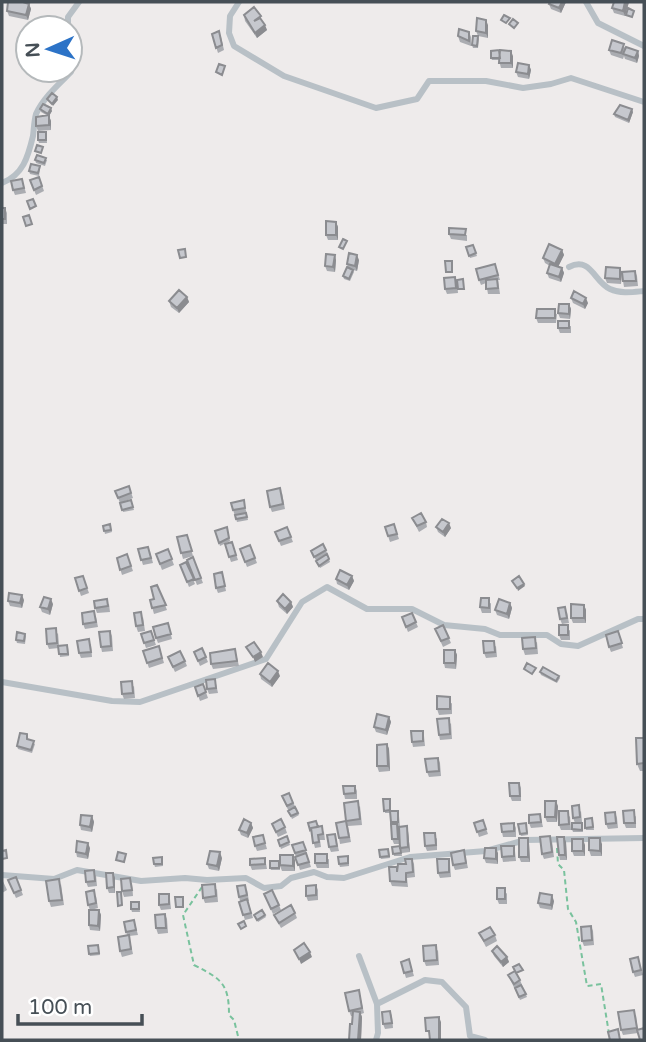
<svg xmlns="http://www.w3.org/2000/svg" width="646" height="1042" font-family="'Varela Round',sans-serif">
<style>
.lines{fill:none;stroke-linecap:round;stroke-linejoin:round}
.path{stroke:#79c29d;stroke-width:2;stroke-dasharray:5 3.5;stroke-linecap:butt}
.street{stroke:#b8c0c6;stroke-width:6}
.wall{fill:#aaacb1}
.shaded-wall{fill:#8b8c90}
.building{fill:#c6c8ce;stroke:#8b8c90;stroke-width:2}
</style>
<rect width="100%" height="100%" fill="#eeebeb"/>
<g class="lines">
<!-- path -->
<path class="path" d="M557 848 558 864 564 870 568 909 576 922 587 986 601 984 610 1040
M202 887 183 915 194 965C221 979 229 983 229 1015L234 1020 239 1040"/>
<!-- street -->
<path class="street" d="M239 2 230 16 229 33 234 46 284 76 376 108 417 99 429 81H486L523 88 551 84 571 78 644 102
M586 2 598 23 644 46
M68 28V17L79 2
M2 183C23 175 28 157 33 136 34 129 34 121 36 114 43 98 59 84 71 72L70 60
M569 267C591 256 594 282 610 289 621 294 633 292 644 291
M2 682 112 701 140 702 266 659 302 602 327 587 367 609H412L444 625 485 629 500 635H547L561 644 578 646 638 619H644
M2 875 54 879 77 870 141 881 185 878 207 880 246 878 264 888 281 886 291 878 314 872 327 877 344 878 410 857 486 851 525 840 644 838
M359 956 377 1004 425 980 442 982 466 1007 470 1036 485 1040
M376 1040 378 1033 377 1004"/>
</g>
<!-- wall -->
<path class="wall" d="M566 2 561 13 551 9 549 4Z
M614 2H629L625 16 614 13 612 8Z
M29 4 31 9 28 20 9 16 7 11Z
M244 15 262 21 267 30 257 38 245 21Z
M488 25V38L478 36 479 39 478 48H473L472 45 478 36 476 31Z
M469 32 471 37V46L460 42 458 36Z
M212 34 221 37 224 50 218 53Z
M626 47 638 51 639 56 637 63 625 59 624 56 623 59 611 55 609 50Z
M513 56V68H501L499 60H492L491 58Z
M529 65 531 70 529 79 518 77 516 72Z
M40 109 52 111 49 116 51 121V130L38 131 36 126 48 116 41 112Z
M633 112 629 123 615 117 614 114Z
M46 132 47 143H39L38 140Z
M35 160H47L45 166 36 163Z
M40 168 39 176 30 174 29 171Z
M39 177 44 191 36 195 30 180Z
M22 179 26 193 15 195 13 190Z
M2 208H5L7 213V224H2Z
M336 222 338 227V240H328L326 235Z
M449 234 467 235V241L451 239Z
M473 245 477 256 470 258 466 247Z
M562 250 564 255 558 267 562 268 564 273 561 282 549 278 547 273 550 266 545 263 543 258Z
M336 260 335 272 327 271 325 266Z
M359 260 357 271 353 270 354 272 350 281 344 279 343 276 348 268 347 264Z
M495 264 500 280H498L500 294H488L486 283 481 285 479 280Z
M620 268 621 284 607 283 605 278Z
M635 271 637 276 638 286 624 287 623 281Z
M455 277 457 282 458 293 447 294 445 289Z
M187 297 189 302 179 313 171 307 169 301Z
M571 298 588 303 585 309 573 303Z
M569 304 571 309 570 319 560 318 558 313Z
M557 314 556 323H538L536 318Z
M571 326V333H560L558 328Z
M129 486 133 498 120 503 115 491Z
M282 493 285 509 272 512 270 507Z
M131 500 134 510 123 512 120 503Z
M245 506 248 520 237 522 233 510Z
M412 518 426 522 427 527 419 532Z
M110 524 112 532 105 534 103 526Z
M394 524 399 539 390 542 385 527Z
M227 527 230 541 220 546 215 531Z
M287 527 293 542 281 546 275 532Z
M436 527 451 528 445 537 438 532Z
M187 535 193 556 183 559 177 537Z
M232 542 238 560 231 562 225 544Z
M250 545 257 563 247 567 240 549Z
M138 549 150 552 153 563 143 565Z
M168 549 174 565 162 570 156 554Z
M326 550 330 562 320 568 311 551Z
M127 554 133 571 122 575 117 558Z
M193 557 203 583 197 585 187 560Z
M186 562 195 584 189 587 180 565Z
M222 572 226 591 218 593 216 588Z
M83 576 89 593 81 596 75 578Z
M352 576 354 581 349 590 337 584 336 579Z
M157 585 167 610 154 614 150 600 154 599Z
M24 600 22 608 10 606 8 601Z
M277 601 291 602 293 607 287 614 279 607Z
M491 603V613H482L480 607Z
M510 603 512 608 509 619 497 615 495 610Z
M53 604 50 615 42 612 40 607Z
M109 604 110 612 97 613 95 608Z
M584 605 586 610V623H573L571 618Z
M567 612 569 623 562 624 560 619Z
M412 613 418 627 408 632 402 617Z
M96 617 98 627 85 629 83 624Z
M143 617 145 631 138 632 136 626Z
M168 623 172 639 158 643 156 638Z
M443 625 451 643 443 647 435 629Z
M570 630V640H561L559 635Z
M110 631 112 636 113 651 102 652 101 647Z
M151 631 156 645 146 648 141 634Z
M618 631 623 648 611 652 609 647Z
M58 633 59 645 68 647 69 656 60 657 59 648 49 649 47 644Z
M25 634 26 636 25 644 17 643 16 640Z
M537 642 538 654 525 655 523 649Z
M91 644 92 657 81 658 79 653Z
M159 646 164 663 149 668 143 651Z
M496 646 497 657 486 658 484 653Z
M202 648 208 662 200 666 194 652Z
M235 649 239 666 213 669 211 664Z
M455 650 457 655 456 669 445 668 444 663Z
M168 657 185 661 187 666 175 672Z
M540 672 559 676 560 678 557 683 541 675Z
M260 674 280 676 272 687 261 679Z
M215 679 218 693 209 694 207 689Z
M203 684 208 698 200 701 195 687Z
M134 686 135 698 124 699 122 694Z
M452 703V714L439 715 437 709Z
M389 717 391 722 387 735 376 732 374 727Z
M451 723 452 739 440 740 439 735Z
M28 736V740L35 744 32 753 18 749 17 746Z
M424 736 425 746 413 747 412 742Z
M644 738V771H640L637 764Z
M387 744 389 749 390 771 379 772 377 766Z
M438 758 440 763 441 776 429 777 427 772Z
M519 783 521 788V801H512L510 796Z
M355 786 357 791V799H345L344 794Z
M289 793 299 815 292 819 282 796Z
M383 799H390L391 811H398L399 816 400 827 407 826 408 831 410 852 402 853 401 849 402 856H394L392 847 400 846V848L399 827 400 844H394L392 839 390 813H385Z
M360 806 362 825 348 826 351 842 340 844 339 838 346 821Z
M558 806 557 822H547L545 817Z
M581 811 582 822 576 823H582L583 832H573L572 829 575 823 573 818Z
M615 812 617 818 618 828 608 829 606 824Z
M540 814 543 827 531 828 529 823Z
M92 816 94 822 92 832 81 830 80 825Z
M570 816 571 830H561L559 825Z
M636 816V828H626L624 823Z
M483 820 488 834 479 837 474 823Z
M593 821 594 830H586L585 828Z
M251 823 253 828 248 838 241 835 239 830Z
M514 823 516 828V837H503L502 832Z
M526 823 528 835 521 836 520 834Z
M272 824 285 827 287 833 278 837Z
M318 827 324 832 325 840H320L321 847 315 848 311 832 310 830Z
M335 834 339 851 331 852 329 847Z
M263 835 267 849 257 851 255 846Z
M287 836 290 845 281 849 278 840Z
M437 838V850L427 851 425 846Z
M552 841 554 857 544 859 542 854Z
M303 842 311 867 300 870 292 845Z
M566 842 567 860H560L559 855Z
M529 843 530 862H521L519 857Z
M602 844V856H591L589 850Z
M585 845V856H574L572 851Z
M90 848 88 859 77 857 76 852Z
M464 850 468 868 455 870 453 865Z
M389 851 390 858 381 859 380 857Z
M515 851 516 861 503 862 502 857Z
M498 853V864L486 863 484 858Z
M222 858 219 871 209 869 207 864Z
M265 858 267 869 252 870 250 865Z
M329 859V868H317L315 863Z
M349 859V866L340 867 339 864Z
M412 859 414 864 415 877 407 878 408 887 392 886 390 881 397 867 406 864Z
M163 860V866L155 867 154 864Z
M295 860V871H282L280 866V870H271L270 868Z
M450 864 451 877 440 878 438 873Z
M113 873 115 878V893H109L107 888Z
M96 875 97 886 88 887 86 882Z
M16 877 23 895 16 898 8 880Z
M2 879 7 890 2 893Z
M132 883 133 896 124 897 122 891Z
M61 884 64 905 51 907 49 901Z
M316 885 318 890V900L308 901 306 896Z
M217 889 218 902 205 903 203 898Z
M247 890 249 901H248L253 918 245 920 239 902 240 901 239 897Z
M507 893V904H499L497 899Z
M264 894 279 905 281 910 273 914Z
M96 896 98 908 91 910H99L101 915 100 931 90 930 89 925 90 910 88 905Z
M170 899 171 909 161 910 159 905Z
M554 901 552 910 540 908 538 903Z
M139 902 140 912H132L131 909Z
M262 910 266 917 258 922 254 915Z
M295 913 297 918 281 928 274 915Z
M165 914 167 919 168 933 158 934 156 928Z
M134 920 138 935 129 936 133 954 122 957 120 951 127 935 126 932Z
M591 926 593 931 594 945 584 946 582 941Z
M479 933 495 935 497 941 486 947Z
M98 945 100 955 90 956 89 954Z
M438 950 439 965 426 966 424 961Z
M492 951 507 957 509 962 503 967 494 956Z
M638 957 643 975 635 977 633 972Z
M409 959 414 976 406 978 401 962Z
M508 975 520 980 527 997 520 1000Z
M360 995 364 1013 361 1014 362 1017 361 1040H349L350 1024H352V1016H351L349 1011Z
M390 1011 392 1016 393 1028 385 1029 383 1024Z
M636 1015 638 1033 623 1035 621 1030Z"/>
<!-- shaded-wall -->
<path class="shaded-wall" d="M562 2H566L561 13 559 8Z
M625 2H629L625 16 623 11Z
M29 4 31 9 28 20 26 15Z
M486 20 488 25V38L486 33Z
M265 25 267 30 257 38 255 33Z
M511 51 513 56V68L511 63Z
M638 51 639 56 637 63 635 58Z
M529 65 531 70 529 79 528 74Z
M57 97 58 100 53 106 52 104Z
M51 108 52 111 49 116 51 121V130L48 114Z
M632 109 633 112 629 123 628 120Z
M336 222 338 227V240L336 235Z
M562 250 564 255 557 269 555 264Z
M335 255 336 260 335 272 333 267Z
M357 255 359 260 357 271 355 266Z
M562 268 564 273 561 282 559 277Z
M620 268 622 273 621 284 620 279Z
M187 297 189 302 179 313 177 308Z
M586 298 588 303 585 309 583 304Z
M569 304 571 309 570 319 569 314Z
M449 523 451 528 445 537 443 532Z
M352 576 354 581 349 590 347 585Z
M524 584 525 586 518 591 517 588Z
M22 595 24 600 22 608 20 603Z
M51 599 53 604 50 615 48 609Z
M291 602 293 607 287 614 285 609Z
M510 603 512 608 509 619 507 614Z
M584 605 586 610V623L584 618Z
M455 650 457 655 456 669 455 663Z
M261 652 263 657 255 662 253 657Z
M278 671 280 676 272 687 270 682Z
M389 717 391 722 387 735 386 730Z
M387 744 389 749 390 771 388 766Z
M556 801 558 806 557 822 555 817Z
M92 816 94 822 92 832 90 827Z
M251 823 253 828 248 838 247 833Z
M407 826 408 831 410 852 408 847Z
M564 837 566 842 567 860 565 855Z
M528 838 529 843 530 862 528 857Z
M600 838 602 844V856L600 851Z
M583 839 585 845V856L583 851Z
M88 843 90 848 88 859 86 854Z
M496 848 498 853V864L496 859Z
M220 852 222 858 219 871 217 866Z
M293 855 295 860V871L293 866Z
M113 873 115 878V893L114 887Z
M552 895 554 901 552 910 551 905Z
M99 910 101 915 100 931 98 926Z
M310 952 312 957 301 964 299 959Z
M507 957 509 962 503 967 501 962Z
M360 1012 362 1017 361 1040H358Z
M439 1017 441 1022V1040H439Z"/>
<!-- building -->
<path class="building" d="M8 2H23L29 4 26 15 7 11Z
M550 2H562L559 8 549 4Z
M614 2H625L623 11 612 8Z
M254 7 261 16 254 21 260 18 265 25 255 33 244 15Z
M628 8 634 11 632 17 626 15Z
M504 15 510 18 506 23 501 20Z
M477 18 486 20V33L476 31Z
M513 19 518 23 514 28 509 24Z
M43 24 54 28H42Z
M459 29 469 32V41L458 36Z
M219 31 222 45 216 48 212 34Z
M473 36H478L477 46 472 45Z
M612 40 624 44 621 53 609 50Z
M626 47 638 51 635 58 623 54Z
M499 50 500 58H491V51Z
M500 50 511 51V63H499Z
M518 63 529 65 528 74 516 72Z
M219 64 225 66 222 75 216 72Z
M52 93 57 97 52 104 47 99Z
M43 104 51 108 48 114 40 109Z
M620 105 632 109 628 120 614 114Z
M49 115V125L36 126V117Z
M38 132H46V140H38Z
M37 145 43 147 41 153 35 151Z
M37 155 46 158 44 163 35 160Z
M31 164 40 166 38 173 29 171Z
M39 177 42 186 34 190 30 180Z
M22 179 24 188 13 190 11 181Z
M33 199 36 206 30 209 27 201Z
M2 208H5V219H2Z
M29 215 32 224 26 226 23 217Z
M326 221 336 222V235H326Z
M449 228 466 229 465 235 449 234Z
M343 239 347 241 343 249 339 247Z
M549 244 562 250 555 264 543 258Z
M473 245 476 253 469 256 466 247Z
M185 249 186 257 180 258 178 250Z
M349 253 357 255 355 266 347 264Z
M326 254 335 255 333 267 325 266Z
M445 261H452V272H446Z
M495 264 498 275 479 280 476 269Z
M550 264 562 268 559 277 547 273Z
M347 267 353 270 349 279 343 276Z
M606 267 620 268V279L605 278Z
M635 271 636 281H623L622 272Z
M455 277 456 288 445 289 444 278Z
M463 279 464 289H458L457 280Z
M497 279 498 288 486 289V280Z
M179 290 187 297 177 308 169 301Z
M574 291 586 298 583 304 571 298Z
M559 304H569V314L558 313Z
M537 309H555V318H536Z
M558 321H569V328H558Z
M129 486 131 493 118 498 115 491Z
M280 488 283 504 270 507 267 491Z
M131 500 133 507 122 510 120 503Z
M244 500 245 508 233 510 231 503Z
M246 513 247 517 236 519 235 515Z
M421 513 426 522 417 526 412 518Z
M442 519 449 523 443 532 436 527Z
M110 524 111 530 104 531 103 526Z
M394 524 397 534 388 536 385 527Z
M227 527 229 538 219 543 215 531Z
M287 527 291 537 279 541 275 532Z
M187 535 192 551 181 553 177 537Z
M232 542 236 555 229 557 225 544Z
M323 544 326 550 314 557 311 551Z
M250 545 255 558 245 562 240 549Z
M148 547 151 558 141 560 138 549Z
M168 549 172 559 160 564 156 554Z
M127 554 131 566 120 570 117 558Z
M327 554 329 559 319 566 316 561Z
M193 557 201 578 195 580 187 560Z
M186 562 194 579 187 582 180 565Z
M340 570 352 576 347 585 336 579Z
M222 572 225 586 216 588 214 574Z
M83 576 87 588 79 591 75 578Z
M519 576 524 584 517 588 512 581Z
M157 585 166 605 152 608 150 600 154 599 151 587Z
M9 593 22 595 20 603 8 601Z
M283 594 291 602 285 609 277 601Z
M44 597 51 599 48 609 40 607Z
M481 598H489V608L480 607Z
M107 599 108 606 95 608 94 601Z
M499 599 510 603 507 614 495 610Z
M571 604 584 605V618H571Z
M565 607 567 618 560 619 558 608Z
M94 611 96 622 83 624 82 613Z
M141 612 143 625 136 626 134 613Z
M412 613 416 622 406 627 402 617Z
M168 623 171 634 156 638 153 627Z
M443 625 449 638 441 641 435 629Z
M559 625H568V635H559Z
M56 628 57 643 47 644 46 629Z
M110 631 111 646 101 647 99 632Z
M151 631 154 640 144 643 141 634Z
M618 631 622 643 609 647 606 635Z
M17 632 25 634 24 641 16 640Z
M535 637 536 648 523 649 522 638Z
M89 639 91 652 79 653 77 641Z
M483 641H494L495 652 484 653Z
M254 642 261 652 253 657 246 647Z
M67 645 68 654H59L58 646Z
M159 646 162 658 147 663 143 651Z
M202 648 206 657 198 661 194 652Z
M235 649 237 661 211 664 210 653Z
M444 650H455V663H444Z
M180 651 185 661 173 667 168 657Z
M268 663 278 671 270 682 260 674Z
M527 663 536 668 532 674 524 669Z
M543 667 559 676 556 681 540 672Z
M215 679 216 688 207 689 206 680Z
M132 681 133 693 122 694 121 682Z
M203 684 206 692 198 696 195 687Z
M437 696 450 697V709H437Z
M377 714 389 717 386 730 374 727Z
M449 718 450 734 439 735 437 719Z
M411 731H423V741L412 742Z
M20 733 27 734V739L34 741 31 750 17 746Z
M636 738H644V763L637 764Z
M387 744 388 766H377V745Z
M438 758 439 771 427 772 425 759Z
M509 783H519L520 796H510Z
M343 786H355V793L344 794Z
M289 793 293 803 287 806 282 796Z
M383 799H390V810L384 811Z
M358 801 360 819 346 821 349 837 339 838 336 823 346 821 344 803Z
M545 801H556L555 817H545Z
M579 805 580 817 573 818 572 806Z
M295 807 298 813 291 816 288 811Z
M634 810 635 823H624L623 811Z
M390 811H398V822H391Z
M559 811H568L569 824 559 825Z
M615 812 616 823 606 824 605 813Z
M540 814 541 822 529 823V815Z
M81 815 92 816 90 827 80 825Z
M592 818 593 827 585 828V819Z
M244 819 251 823 247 833 239 830Z
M281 819 285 827 276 832 272 824Z
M483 820 486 829 477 832 474 823Z
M316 821 318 827 311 828V829L310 830 308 823Z
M514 823V831L502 832 501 824Z
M526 823 527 833 520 834 518 824Z
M572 823H582V830L572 829Z
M391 824H397L398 839H392Z
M322 826 323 834 318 835 319 842 313 843 311 828Z
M407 826 408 847 400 848 399 827Z
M424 833H435L436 845 425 846Z
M335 834 337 846 329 847 327 835Z
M263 835 265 843 255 846 253 837Z
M287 836 289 842 280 846 278 840Z
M550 836 552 852 542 854 540 837Z
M557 837H564L565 855H559Z
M519 838H528V857H519Z
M589 838H600V851L589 850Z
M572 839H583V851H572Z
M77 841 88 843 86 854 76 852Z
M303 842 306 850 295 853 292 845Z
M400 846 401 853 393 854 392 847Z
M501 846H514V856L502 857Z
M485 848H496V859L484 858Z
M388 849 389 856 380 857 379 850Z
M6 850 7 858 2 859V851Z
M464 850 466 863 453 865 451 853Z
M210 851 220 852 217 866 207 864Z
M118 852 126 854 124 862 116 860Z
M306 853 309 862 298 865 295 857Z
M315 854H327V863H315Z
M280 855H293V866L280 865Z
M348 856V863L339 864 338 857Z
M162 857V864H154L153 858Z
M265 858V864L250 865V859Z
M405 859H412L413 872 406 873V882L390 881 389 867H397V872L398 864H406Z
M437 859H449V872L438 873Z
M270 861H279V868H270Z
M94 870 95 881 86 882 85 871Z
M106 873H113L114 887 107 888Z
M16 877 21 890 14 893 8 880Z
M130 878 132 890 122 891 121 879Z
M59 879 62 900 49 901 46 881Z
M215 884 216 896 203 898 202 885Z
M245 885 247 895 239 897 237 886Z
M316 885V895L306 896V886Z
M497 888H505V899H497Z
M94 890 96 903 88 905 86 892Z
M272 890 279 905 271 909 264 894Z
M117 892H121L122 905 118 906Z
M540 893 552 895 551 905 538 903Z
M159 894H169V904L159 905Z
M175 897H183V907H176Z
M247 899 251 913 243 915 239 902Z
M131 902H139V909H131Z
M291 905 295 913 279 923 274 915Z
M89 910H99L98 926 89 925Z
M262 910 265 915 257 920 254 915Z
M165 914 166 928H156L155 915Z
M134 920 136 930 126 932 124 922Z
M244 921 246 926 241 929 238 924Z
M591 926 592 940 582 941 581 927Z
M490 927 495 935 484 941 479 933Z
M129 935 131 949 120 951 118 937Z
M304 943 310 952 299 959 294 950Z
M98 945 99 953 89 954 88 946Z
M436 945 437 960 424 961 423 946Z
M497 946 507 957 501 962 492 951Z
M638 957 641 970 633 972 630 959Z
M409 959 412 971 404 973 401 962Z
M519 964 523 970 516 973 513 967Z
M515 971 520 980 514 984 508 975Z
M521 985 526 994 519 997 515 988Z
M359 990 362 1008 349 1011 345 993Z
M634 1010 637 1028 621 1030 618 1012Z
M353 1011 360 1012 358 1040H349L350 1024H352Z
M390 1011 392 1023 383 1024 382 1012Z
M439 1017V1040H430L429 1031H426L425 1018Z
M644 1028V1040H640L637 1030Z
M618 1029 620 1040H610L608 1032Z"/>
<!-- border -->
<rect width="646" height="1042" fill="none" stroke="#464f56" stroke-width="7"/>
<!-- north arrow -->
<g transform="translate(49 49) rotate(267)"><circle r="33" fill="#ffffff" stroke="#b5b9bb" stroke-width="2"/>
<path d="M0-5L12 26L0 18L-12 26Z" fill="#2c73c7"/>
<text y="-10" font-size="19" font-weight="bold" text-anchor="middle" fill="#464f56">N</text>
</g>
<!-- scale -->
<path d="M18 1014v10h124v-10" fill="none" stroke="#464f56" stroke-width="3.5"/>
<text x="28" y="1014" font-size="21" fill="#464f56" stroke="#ffffff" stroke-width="5" paint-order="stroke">100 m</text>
</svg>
